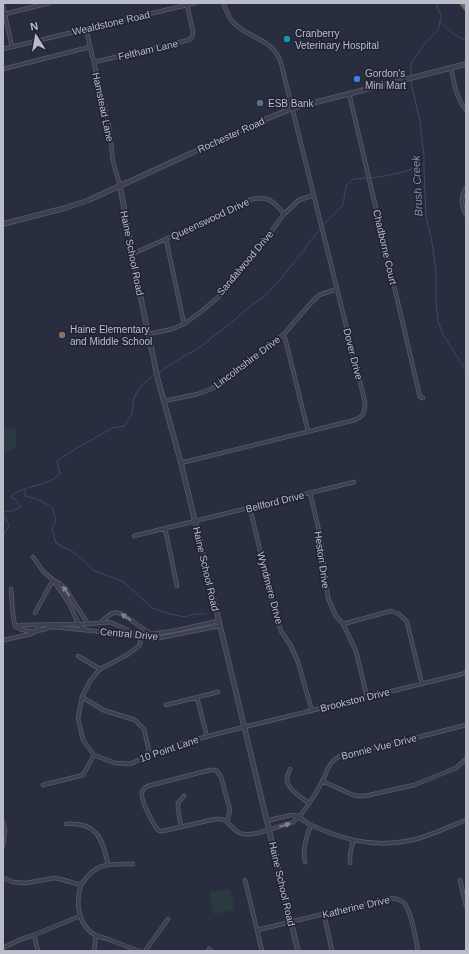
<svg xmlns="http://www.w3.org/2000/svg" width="469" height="954" font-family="Arial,sans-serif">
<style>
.garden{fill:#2b3941}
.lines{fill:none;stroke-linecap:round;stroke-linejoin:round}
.stream{stroke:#414767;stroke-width:1}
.minor-casing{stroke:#585b6a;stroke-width:4.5}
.tertiary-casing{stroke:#585b6a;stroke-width:5.5}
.motorway-casing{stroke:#454857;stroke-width:8}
.minor{stroke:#3d4050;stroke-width:3}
.tertiary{stroke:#3d4050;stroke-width:4}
.motorway{stroke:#75725b;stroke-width:6}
.oneway{fill:#828493}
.culture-dot{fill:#0f9aa8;stroke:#222535;stroke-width:1.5}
.shop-dot{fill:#3f7fe0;stroke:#222535;stroke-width:1.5}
.service-dot{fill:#5c6f8a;stroke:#222535;stroke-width:1.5}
.education-dot{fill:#8d6e63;stroke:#222535;stroke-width:1.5}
.labels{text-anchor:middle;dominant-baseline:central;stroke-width:3.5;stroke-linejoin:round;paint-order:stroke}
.street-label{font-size:10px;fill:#babcca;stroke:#222535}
.poi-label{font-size:10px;fill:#babcca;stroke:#222535;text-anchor:start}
.water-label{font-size:11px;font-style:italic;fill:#858bae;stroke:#222535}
</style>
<rect width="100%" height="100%" fill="#292d40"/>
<!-- garden -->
<path class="garden" d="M16 428V445L15 449 3 453V429Z
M230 889 235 910 213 914 209 892Z"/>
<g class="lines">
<!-- stream -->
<path class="stream" d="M440 22C447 29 457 38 466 40
M411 76V64L425 43 438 30 441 16 436 3
M411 79V83L420 121 424 156V171L426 217 432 242 436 272V302L438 321 443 335 466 370
M370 178C388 176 408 172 424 164
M322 226 343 205 346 186 353 179 367 178
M158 373 182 357 199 348 232 322 247 309 266 295 285 274 320 229
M25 490V496L37 499 52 507 56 520 52 529 56 543 75 553 93 570 124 582 152 608 170 614 185 617 194 614H206
M3 513 6 511H13L21 507 16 500 10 497C24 484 46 488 60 474L57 461 74 450 112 428 124 426 132 414 134 397 142 385 155 374
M3 514 9 525 3 537"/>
<!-- minor casing -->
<g class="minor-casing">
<path id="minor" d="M3 6 12 47
M5 14 49 3
M86 29 109 126 113 161 120 186
M3 49 195 3
M94 62 189 40C193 37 193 35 193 31L187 5
M451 68C454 83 456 98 466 110
M3 69 90 47
M349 93 420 397 423 398
M466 188C460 197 461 206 466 215
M166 239 184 324
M132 254 166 239 249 200C265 195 274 200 284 214
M149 334 172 329 184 324 202 311 223 293 263 243 284 214 299 200 314 195
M284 334 308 431
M164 401 198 394 211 389 227 380 284 334 310 304 319 295 337 289
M181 463 355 420C364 416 365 412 365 402L281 63C279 57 276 52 272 48 260 37 243 34 233 22 228 17 226 9 223 3
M310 493 320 535 328 598 336 616 343 624
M250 508 274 610 281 631 291 646 298 662 312 711
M165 528 177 586
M134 536 354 482
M33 557 43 571 53 580 35 613
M11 589 13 615 15 626C23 631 32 633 41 630 46 629 49 627 54 627L113 633 154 639 219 626
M101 622C108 616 112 610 122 614L151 634
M16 626 23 625 88 624 110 622 132 632 142 634H151L173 631 218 621
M84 629C76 624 75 615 71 607 66 598 59 589 53 580L59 583 65 588 88 624
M4 640 31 634 36 631 41 625
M78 656 100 669
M82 697 103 710 135 720 144 729 150 755
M197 697 207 737
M367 697 356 651 343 624 391 611 399 614 407 622 422 684
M166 705 218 692
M94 755 115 763 130 764 150 755 178 744 244 727 466 673
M94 755 83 740 78 718 82 697 90 681 100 669 127 655 139 646 142 636
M290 769C289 772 287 775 287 778 286 789 302 798 309 803
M322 781 353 795 358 796H365L414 785 456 768 466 759
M43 785 83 775 94 755
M299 816C306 825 316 827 325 831 356 844 388 847 420 838 436 833 451 826 466 820
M266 821 291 815 299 816
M3 822 5 829 3 846
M227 822 230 810 221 777 217 771 214 770H210L148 786C144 788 141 791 142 796 142 803 154 826 159 831H163L211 820C215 819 222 818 226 821 227 822 228 824 230 825 236 832 242 836 251 834 262 833 271 829 281 826 285 825 289 824 293 822 302 817 318 790 323 780 326 773 328 766 333 761 337 757 342 755 347 754L395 743 466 725
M66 824C97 822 102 838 108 864
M181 827 178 809V803L184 796
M305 862C302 850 306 837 311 825
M350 863V855L353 841
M3 878 13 882 26 883 54 878 60 879 81 885C75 902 78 925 95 935 100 937 105 938 110 940 120 944 129 947 139 951
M245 880 262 951
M460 880 466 906
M81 885C96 862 108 864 133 864
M324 914 332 951
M257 930 386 899C392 898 399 898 404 903 411 909 416 940 418 951
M34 935 38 951
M3 948 19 940 34 935 80 916
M209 949 211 951
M94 951 96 935
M145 951 168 919"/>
</g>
<!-- tertiary casing -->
<g class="tertiary-casing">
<path id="tertiary" d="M120 186 139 289 158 380 181 463 298 951
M3 224 65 208 89 200 266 119 293 108 466 64"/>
</g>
<!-- motorway casing -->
<g class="motorway-casing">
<path id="motorway" d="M463 3 466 7"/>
</g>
<!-- minor -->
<use href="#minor" class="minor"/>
<!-- tertiary -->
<use href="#tertiary" class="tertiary"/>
<!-- motorway -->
<use href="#motorway" class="motorway"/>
</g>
<!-- one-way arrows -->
<defs><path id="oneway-solid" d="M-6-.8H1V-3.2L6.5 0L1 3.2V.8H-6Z"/></defs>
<g class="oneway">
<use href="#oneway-solid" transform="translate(66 591) rotate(-126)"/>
<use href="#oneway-solid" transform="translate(126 617) rotate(-147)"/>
<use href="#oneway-solid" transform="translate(285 825) rotate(-18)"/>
</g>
<!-- markers -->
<circle class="culture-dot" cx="287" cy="39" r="4"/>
<circle class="shop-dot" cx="357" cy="79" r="4"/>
<circle class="service-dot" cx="260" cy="103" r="4"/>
<circle class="education-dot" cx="62" cy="335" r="4"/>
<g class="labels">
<!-- street labels -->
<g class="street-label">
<text transform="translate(111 23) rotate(-13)">Wealdstone Road</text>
<text transform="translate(148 50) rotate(-13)">Feltham Lane</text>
<text transform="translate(103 107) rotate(78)">Hamstead Lane</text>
<text transform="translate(231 135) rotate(-24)">Rochester Road</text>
<text transform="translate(210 219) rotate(-25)">Queenswood Drive</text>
<text transform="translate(385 247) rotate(77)">Chadborne Court</text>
<text transform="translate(132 253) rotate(79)">Haine School Road</text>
<text transform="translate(245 263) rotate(-50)">Sandalwood Drive</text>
<text transform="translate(353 354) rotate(76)">Dover Drive</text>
<text transform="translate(247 362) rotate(-37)">Lincolnshire Drive</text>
<text transform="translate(275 502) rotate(-14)">Bellford Drive</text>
<text transform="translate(322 560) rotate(82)">Heston Drive</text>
<text transform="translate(206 569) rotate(77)">Haine School Road</text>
<text transform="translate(270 588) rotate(75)">Wyndmere Drive</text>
<text transform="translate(129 634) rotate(5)">Central Drive</text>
<text transform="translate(355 700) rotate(-14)">Brookston Drive</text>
<text transform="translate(379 747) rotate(-14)">Bonnie Vue Drive</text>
<text transform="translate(169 749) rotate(-19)">10 Point Lane</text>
<text transform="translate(282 884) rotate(77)">Haine School Road</text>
<text transform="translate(356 907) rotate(-13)">Katherine Drive</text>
</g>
<!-- poi labels -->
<g class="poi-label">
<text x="295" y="33">Cranberry<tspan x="295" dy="12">Veterinary Hospital</tspan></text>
<text x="365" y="73">Gordon's<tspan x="365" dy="12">Mini Mart</tspan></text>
<text x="268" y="103">ESB Bank</text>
<text x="70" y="329">Haine Elementary<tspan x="70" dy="12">and Middle School</tspan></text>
</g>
<!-- water labels -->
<g class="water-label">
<text transform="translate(417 186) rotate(-93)">Brush Creek</text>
</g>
</g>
<!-- border -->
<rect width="469" height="954" fill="none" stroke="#babcca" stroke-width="8"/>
<!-- north arrow -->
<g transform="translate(36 36) rotate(349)" stroke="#222535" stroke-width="3" paint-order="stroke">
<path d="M0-3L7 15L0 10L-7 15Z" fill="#babcca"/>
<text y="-6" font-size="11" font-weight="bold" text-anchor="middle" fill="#babcca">N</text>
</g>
</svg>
